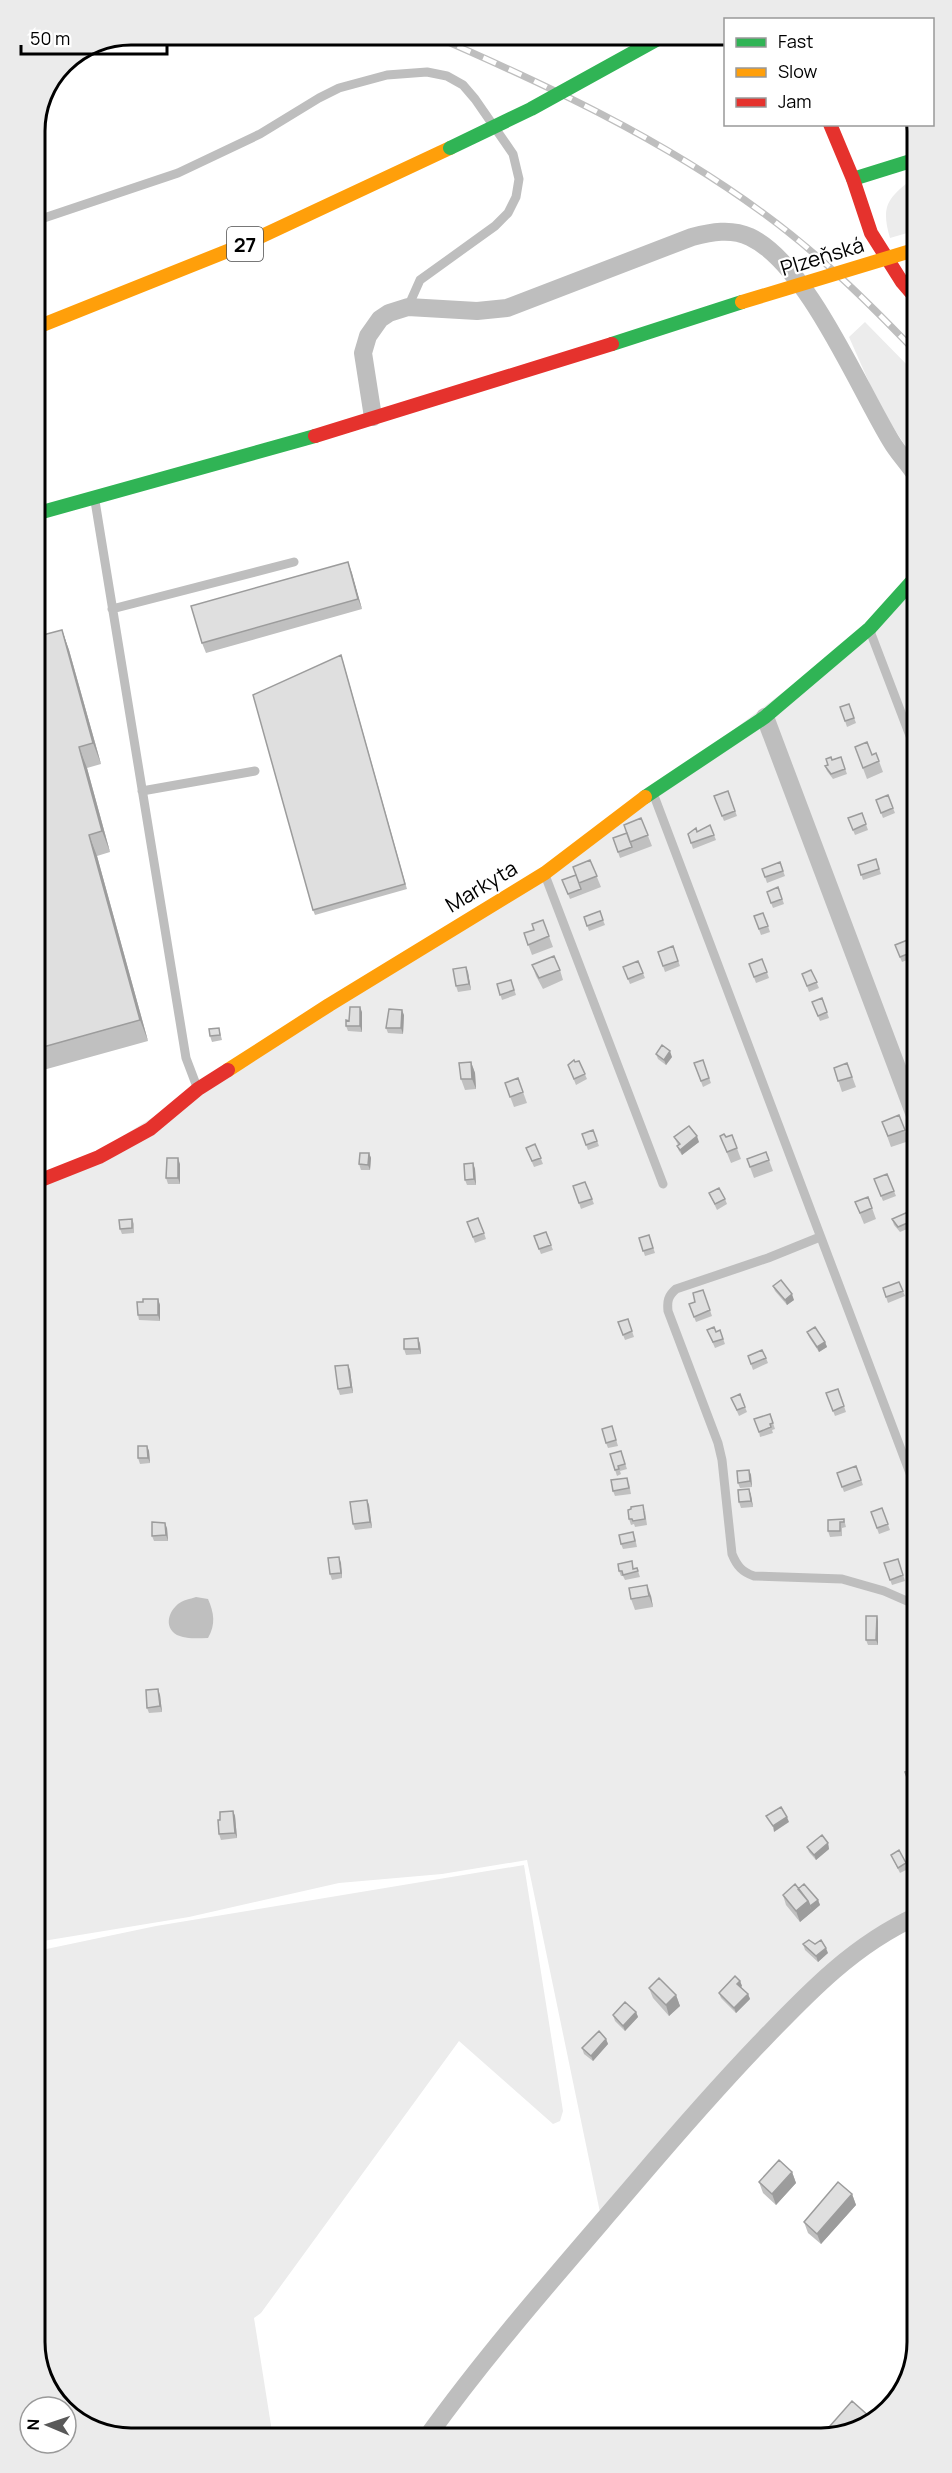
<svg xmlns="http://www.w3.org/2000/svg" width="952" height="2473" font-family="Manrope,sans-serif">
<style>
.green{fill:#ececec}
.water{fill:#bfbfbf}
.lines{fill:none;stroke-linecap:round;stroke-linejoin:round}
.lane{stroke:#bebebe;stroke-width:9}
.street{stroke:#bebebe;stroke-width:18}
.fast{stroke:#30b455;stroke-width:14}
.slow{stroke:#ff9f0a;stroke-width:14}
.jam{stroke:#e5322d;stroke-width:14}
.rail-casing{stroke:#bebebe;stroke-width:7}
.rail{stroke:#fff;stroke-width:4.5;stroke-dasharray:14;stroke-linecap:butt}
.fast-bridge{stroke:#30b455;stroke-width:14}
.slow-bridge{stroke:#ff9f0a;stroke-width:14}
.wall{fill:#c0c0c0}
.shaded-wall{fill:#9c9c9c}
.building{fill:#dfdfdf;stroke:#9c9c9c;stroke-width:1.5}
.labels{text-anchor:middle;dominant-baseline:central;stroke-width:4.5;stroke-linejoin:round;paint-order:stroke}
.shield{fill:#fff;stroke:#4c4c4c;stroke-width:1.5}
.shield-label{font-size:20px;font-weight:bold;fill:#000}
.street-label{font-size:21px;fill:#000;stroke:#fff}
.rim{fill:none;stroke:#000;stroke-width:3}
</style>
<rect width="100%" height="100%" fill="#fff"/>
<!-- green -->
<path class="green" d="M914 177V231L890 238C880 204 889 198 914 177Z
M865 322 915 373V461L879 405 849 337Z
M915 592 917 1916 837 1966 602 2222 527 1860 442 1874 339 1883 189 1917 37 1942 36 1182 65 1172 545 873Z
M524 1865 563 2111 560 2121 553 2124 459 2041 261 2313 254 2318 273 2438H125L68 2415 66 2407H63L38 2367 37 1951 156 1926Z"/>
<!-- water -->
<path class="water" d="M196 1597 208 1599C214 1613 216 1624 208 1638 200 1638 190 1639 183 1637 165 1633 165 1615 178 1604 183 1600 190 1599 196 1597Z"/>
<g class="lines">
<!-- lane -->
<path class="lane" d="M35 221 178 173 260 134 319 98 339 88 387 75 427 72 447 76 463 85 475 99 513 154 519 179 516 197 508 213 495 226 420 280 408 307
M95 501 186 1058 197 1087
M112 609 294 562
M870 631 915 749
M142 791 255 771
M653 793 916 1489
M545 875 663 1184
M820 1237 768 1258 676 1289C668 1296 667 1301 668 1311L718 1443 722 1460 732 1554C737 1566 742 1572 754 1576L842 1579 884 1591 916 1605"/>
<!-- street -->
<path class="street" d="M373 417 363 353 368 336 380 319 389 313 408 307 477 311 507 308 692 237C711 232 731 228 750 237 807 264 858 387 891 441 898 453 908 463 915 474
M765 717 916 1118
M427 2437C491 2348 564 2266 635 2183 675 2136 716 2089 759 2044 807 1994 853 1945 917 1916"/>
<!-- fast -->
<path class="fast" d="M853 179 914 160
M612 344 742 302
M35 514 315 436
M645 797 765 717 870 628 915 578"/>
<!-- slow -->
<path class="slow" d="M35 328 245 244 450 148
M228 1070 329 1005 545 873 645 797"/>
<!-- jam -->
<path class="jam" d="M830 124 853 179 871 233 902 282 914 296
M315 436 612 344
M36 1182 99 1157 150 1129 198 1089 228 1070"/>
<!-- rail casing -->
<g class="rail-casing">
<path id="rail" d="M432 35C547 85 661 138 763 213 818 253 867 301 914 350"/>
</g>
<!-- rail -->
<use href="#rail" class="rail"/>
<!-- fast-bridge -->
<path class="fast-bridge" d="M450 148 531 109 665 35"/>
<!-- slow-bridge -->
<path class="slow-bridge" d="M742 302 914 250"/>
</g>
<!-- wall -->
<path class="wall" d="M348 562 362 609 206 653 202 643Z
M62 630 69 650 101 764 87 768 110 852 97 856 148 1041 36 1072 35 637Z
M343 661 407 889 315 915 313 910Z
M849 704 856 723 847 727 845 721Z
M855 747 872 755 876 753 883 772 867 779Z
M841 757 847 774 833 779 827 771 825 766 828 765 832 760Z
M728 791 737 816 724 821 714 796Z
M888 795 895 813 883 818 876 800Z
M862 813 868 830 855 835 848 818Z
M641 818 652 846 620 858 613 838 627 833Z
M710 825 716 840 693 849 688 834 697 832Z
M876 859 881 874 863 880 858 865Z
M590 860 601 887 570 899 562 880 576 875Z
M780 862 785 876 767 883 765 877Z
M778 887 784 904 773 908 771 903Z
M754 916 768 926 770 932 761 935Z
M584 917 603 920 605 925 589 931Z
M543 920 553 947 532 955 524 933 534 930Z
M910 939 915 953V957L902 962 895 945Z
M673 946 680 966 665 972 658 952Z
M762 959 769 978 756 983 749 964Z
M638 961 645 978 630 984 623 967Z
M532 965 560 970 563 980 543 989 536 976Z
M811 970 819 988 809 992 802 974Z
M468 972 471 990 458 992 456 986Z
M511 980 516 995 502 1000 497 984Z
M822 998 829 1018 820 1021 812 1002Z
M362 1012V1032L348 1031 346 1026 349 1021Z
M404 1015 403 1034 388 1033 386 1028Z
M219 1028 222 1040 212 1042 210 1036Z
M656 1054 672 1057 666 1065 658 1059Z
M703 1060 711 1083 703 1087 694 1063Z
M579 1061 587 1079 576 1085 568 1065Z
M471 1062 475 1073 476 1089 465 1090 461 1079Z
M847 1063 856 1087 842 1092 834 1068Z
M518 1078 527 1103 514 1107 505 1083Z
M899 1115 909 1141 891 1147 882 1122Z
M593 1130 599 1146 588 1150 582 1134Z
M732 1135 741 1159 731 1163 720 1136 726 1137Z
M674 1137 699 1142 682 1155 679 1151 677 1146 678 1145Z
M535 1144 543 1164 534 1167 526 1148Z
M766 1152 773 1171 754 1178 747 1159Z
M369 1153 371 1158 370 1170H361L359 1164Z
M473 1163 475 1169 476 1185H467L465 1180Z
M180 1164V1184H168L166 1178Z
M887 1174 896 1196 883 1201 874 1179Z
M585 1182 594 1204 581 1209 573 1186Z
M709 1193 725 1199 727 1204 717 1210Z
M868 1197 876 1219 864 1224 855 1202Z
M908 1212 914 1226 900 1232 894 1225 892 1219Z
M132 1219 134 1224V1233L122 1234 120 1229Z
M467 1222 484 1233 486 1239 475 1243Z
M546 1232 553 1250 541 1254 534 1236Z
M649 1235 655 1253 645 1256 639 1238Z
M899 1282 905 1296 888 1303 883 1288Z
M773 1286 794 1300 787 1305 775 1291Z
M703 1290 712 1316 696 1322 689 1304 695 1302Z
M158 1299 160 1305V1321L139 1320 138 1315 143 1302Z
M628 1319 634 1337 625 1340 618 1322Z
M707 1330 716 1332 720 1330 725 1344 715 1348Z
M807 1332 825 1342 827 1347 819 1352 809 1337Z
M418 1338 420 1344 421 1354 406 1355 404 1349Z
M748 1356 766 1358 768 1363 753 1370Z
M350 1370 353 1393 340 1395 338 1389Z
M838 1389 846 1412 835 1416 826 1393Z
M740 1394 747 1412 739 1416 731 1398Z
M770 1414 775 1429 772 1430 773 1433 760 1437 759 1432Z
M612 1426 618 1446 608 1448 606 1443Z
M147 1446 149 1451 150 1463 140 1464 138 1458Z
M621 1451 627 1469 620 1471 621 1474 617 1476 615 1470Z
M856 1466 863 1485 844 1492 837 1473Z
M749 1470 751 1475 752 1487 740 1488 738 1483Z
M629 1483 631 1494 615 1496 613 1491Z
M749 1489 751 1495 753 1507 741 1508 739 1502Z
M367 1500 369 1505 372 1528 355 1530 353 1524Z
M882 1508 890 1530 879 1534 871 1512Z
M645 1511 647 1525 635 1527 634 1524 631 1525 629 1519Z
M844 1519 846 1527 842 1528V1536L830 1537 828 1531Z
M167 1528 168 1541H154L152 1536Z
M635 1538 637 1547 623 1549 621 1544Z
M898 1559 905 1581 892 1585 884 1563Z
M341 1563 342 1578 332 1580 330 1574Z
M637 1568 640 1577 625 1580 623 1576H621L619 1571Z
M651 1596 653 1607 635 1610 631 1599Z
M877 1616 878 1621V1645H868L866 1640Z
M160 1695 162 1712 149 1713 147 1708Z
M917 1767V1787L911 1789 905 1772Z
M233 1811 235 1816 237 1838 221 1840 219 1834 220 1820Z
M828 1843 829 1849 816 1860 809 1852 807 1847Z
M891 1855 906 1863 908 1869 900 1873Z
M798 1889 818 1900 820 1905 800 1922 786 1905 783 1895Z
M803 1944 828 1953 818 1962 805 1950Z
M740 1981 742 1986 741 1987 748 1994 750 1999 736 2013 721 1998 719 1993Z
M649 1988 676 1995 680 2006 669 2016 653 1998Z
M636 2012 638 2017 625 2031 615 2021 613 2015Z
M606 2039 608 2044 593 2061 584 2054 582 2048Z
M792 2172 796 2183 776 2205 763 2193 759 2182Z
M852 2194 856 2205 821 2244 808 2233 804 2222Z"/>
<!-- shaded-wall -->
<path class="shaded-wall" d="M348 562 352 573 362 609 358 599Z
M62 630 69 650 101 764 93 743Z
M79 747 87 768 110 852 102 831Z
M89 835 97 856 148 1041 140 1020Z
M466 967 468 972 471 990 469 984Z
M360 1007 362 1012V1032L360 1026Z
M402 1010 404 1015 403 1034 401 1028Z
M670 1051 672 1057 666 1065 664 1060Z
M471 1062 475 1073 476 1089 472 1079Z
M697 1136 699 1142 682 1155 680 1150Z
M369 1153 371 1158 370 1170 368 1165Z
M178 1158 180 1164V1184L178 1178Z
M473 1163 475 1169 476 1185 474 1179Z
M792 1294 794 1300 787 1305 785 1300Z
M158 1299 160 1305V1321L158 1315Z
M418 1338 420 1344 421 1354 419 1349Z
M825 1342 827 1347 819 1352 817 1347Z
M348 1365 350 1370 353 1393 351 1387Z
M147 1446 149 1451 150 1463 148 1458Z
M749 1470 751 1475 752 1487 750 1481Z
M749 1489 751 1495 753 1507 751 1501Z
M367 1500 369 1505 372 1528 370 1522Z
M165 1523 167 1528 168 1541 166 1535Z
M339 1557 341 1563 342 1578 341 1573Z
M647 1585 651 1596 653 1607 649 1596Z
M877 1616 878 1621V1645L876 1640Z
M158 1689 160 1695 162 1712 160 1706Z
M233 1811 235 1816 237 1838 235 1833Z
M787 1817 789 1822 774 1832 773 1826Z
M828 1843 829 1849 816 1860 814 1855Z
M818 1900 820 1905 812 1912 810 1906Z
M808 1901 812 1912 800 1922 796 1911Z
M826 1948 828 1953 818 1962 816 1956Z
M740 1981 742 1986 739 1989 737 1984Z
M748 1994 750 1999 736 2013 734 2008Z
M676 1995 680 2006 669 2016 666 2005Z
M636 2012 638 2017 625 2031 623 2026Z
M606 2039 608 2044 593 2061 591 2056Z
M792 2172 796 2183 776 2205 772 2194Z
M852 2194 856 2205 821 2244 817 2234Z"/>
<!-- building -->
<path class="building" d="M348 562 358 599 202 643 191 606Z
M62 630 93 743 79 747 102 831 89 835 140 1020 36 1049 35 637Z
M341 655 405 884 313 910 253 695Z
M849 704 854 718 845 721 840 707Z
M867 742 872 755 876 753 879 761 863 768 855 747Z
M831 757 832 760 841 757 845 769 831 774 825 766 828 765 826 759Z
M728 791 735 811 722 816 714 796Z
M888 795 893 808 881 813 876 800Z
M862 813 866 824 853 830 848 818Z
M641 818 648 835 630 842 624 825Z
M710 825 714 835 691 843 688 834 696 828 697 832Z
M627 833 632 847 618 852 613 838Z
M876 859 879 869 861 875 858 865Z
M590 860 597 876 579 883 573 867Z
M780 862 783 871 765 877 762 869Z
M576 875 581 889 568 894 562 880Z
M778 887 782 899 771 903 767 892Z
M600 911 603 920 587 926 584 917Z
M763 913 768 926 759 929 754 916Z
M543 920 549 936 528 945 524 933 534 930 532 924Z
M910 939 915 951 900 957 895 945Z
M673 946 678 961 663 966 658 952Z
M554 956 560 970 539 978 532 965Z
M762 959 767 972 754 977 749 964Z
M638 961 643 973 628 979 623 967Z
M915 965V983L913 984 908 968Z
M466 967 469 984 456 986 453 969Z
M811 970 817 982 807 986 802 974Z
M511 980 514 990 500 995 497 984Z
M822 998 827 1012 818 1016 812 1002Z
M350 1007H360V1026H346V1020L349 1021Z
M389 1009 402 1010 401 1028H386Z
M219 1028 220 1035 210 1036 209 1029Z
M662 1045 670 1051 664 1060 656 1054Z
M574 1060 575 1062 579 1061 585 1074 574 1079 568 1065Z
M703 1060 709 1078 701 1081 694 1063Z
M471 1062 472 1079H461L459 1063Z
M847 1063 852 1077 838 1081 834 1068Z
M518 1078 523 1092 510 1097 505 1083Z
M899 1115 905 1130 888 1136 882 1122Z
M689 1126 697 1136 680 1150 677 1146 680 1144 674 1137Z
M593 1130 597 1141 586 1145 582 1134Z
M724 1134 726 1137 732 1135 737 1148 727 1152 720 1136Z
M535 1144 541 1158 532 1161 526 1148Z
M766 1152 769 1160 750 1167 747 1159Z
M360 1153H369L368 1165 359 1164Z
M167 1158H178V1178H166Z
M473 1163 474 1179 465 1180 464 1164Z
M887 1174 894 1191 881 1196 874 1179Z
M585 1182 592 1199 579 1203 573 1186Z
M719 1188 725 1199 715 1204 709 1193Z
M868 1197 872 1208 860 1213 855 1202Z
M908 1212 912 1221 898 1227 892 1219Z
M478 1218 484 1233 473 1237 467 1222Z
M132 1219V1228L120 1229 119 1220Z
M546 1232 551 1245 539 1249 534 1236Z
M649 1235 653 1248 643 1251 639 1238Z
M781 1280 792 1294 785 1300 773 1286Z
M899 1282 903 1291 886 1297 883 1288Z
M703 1290 710 1310 694 1317 689 1304 695 1302 693 1293Z
M143 1299H158V1315H138L137 1302H143Z
M628 1319 632 1331 623 1335 618 1322Z
M714 1327 716 1332 720 1330 723 1339 713 1342 707 1330Z
M815 1327 825 1342 817 1347 807 1332Z
M916 1337V1346L913 1347 910 1339Z
M418 1338 419 1349H404V1339Z
M762 1350 766 1358 751 1364 748 1356Z
M348 1365 351 1387 338 1389 335 1366Z
M838 1389 844 1406 833 1411 826 1393Z
M740 1394 745 1407 737 1410 731 1398Z
M770 1414 773 1423 770 1424 771 1427 759 1432 754 1419Z
M612 1426 616 1440 606 1443 602 1429Z
M138 1446H147L148 1458H138Z
M621 1451 625 1464 618 1466 619 1469 615 1470 610 1454Z
M856 1466 861 1480 842 1487 837 1473Z
M749 1470 750 1481 738 1483 737 1471Z
M627 1478 629 1488 613 1491 611 1480Z
M749 1489 751 1501 739 1502 738 1490Z
M367 1500 370 1522 353 1524 350 1502Z
M643 1505 645 1519 633 1521 632 1519H629L628 1510 631 1509V1507Z
M882 1508 888 1524 877 1528 871 1512Z
M844 1519V1522H840V1531H828V1520Z
M152 1522 165 1523 166 1535 152 1536Z
M633 1532 635 1541 621 1544 619 1535Z
M339 1557 341 1573 330 1574 328 1558Z
M898 1559 903 1575 890 1580 884 1563Z
M632 1561 633 1569 637 1568 638 1571 623 1575 622 1571H619L618 1564Z
M647 1585 649 1596 631 1599 629 1588Z
M866 1616H877L876 1640H866Z
M158 1689 160 1706 147 1708 146 1690Z
M917 1767V1780L909 1783 905 1772Z
M781 1807 787 1817 773 1826 766 1816Z
M233 1811 235 1833 219 1834 218 1820H220V1812Z
M822 1835 828 1843 814 1855 807 1847Z
M899 1850 906 1863 898 1868 891 1855Z
M795 1884 808 1901 796 1911 783 1895Z
M804 1884 818 1900 810 1906 808 1901 798 1889Z
M809 1940 815 1944 821 1940 826 1948 816 1956 803 1944Z
M735 1976 740 1981 737 1984 748 1994 734 2008 719 1993Z
M659 1978 676 1995 666 2005 649 1988Z
M625 2002 636 2012 623 2026 613 2015Z
M599 2031 606 2039 591 2056 582 2048Z
M779 2160 792 2172 772 2194 759 2182Z
M838 2182 852 2194 817 2234 804 2222Z
M852 2401 871 2418 846 2435H822Z"/>
<g class="labels">
<!-- shield labels -->
<rect class="shield" x="227" y="227" width="36" height="34" rx="4.5"/>
<g class="shield-label">
<text x="245" y="244">27</text>
</g>
<!-- street labels -->
<g class="street-label">
<text transform="translate(822 256) rotate(-17)">Plzeňská</text>
<text transform="translate(481 886) rotate(-31)">Markyta</text>
</g>
</g>
<!-- crop -->
<path d="M0 0H952V2473H0ZM131 45H821A86 86 0 0 1 907 131V2342A86 86 0 0 1 821 2428H131A86 86 0 0 1 45 2342V131A86 86 0 0 1 131 45Z" fill="#ebebeb" fill-rule="evenodd"/>
<path class="rim" d="M131 45H821A86 86 0 0 1 907 131V2342A86 86 0 0 1 821 2428H131A86 86 0 0 1 45 2342V131A86 86 0 0 1 131 45Z"/>
<!-- legend -->
<rect x="724" y="18" width="210" height="108" fill="#ffffff" stroke="#999999" stroke-width="1.5"/>
<rect x="736" y="38" width="30" height="9" fill="#30b455" stroke="#999999" stroke-width="1.5"/>
<text x="778" y="48" font-size="18" fill="#000000">Fast</text>
<rect x="736" y="68" width="30" height="9" fill="#ff9f0a" stroke="#999999" stroke-width="1.5"/>
<text x="778" y="78" font-size="18" fill="#000000">Slow</text>
<rect x="736" y="98" width="30" height="9" fill="#e5322d" stroke="#999999" stroke-width="1.5"/>
<text x="778" y="108" font-size="18" fill="#000000">Jam</text>
<!-- north arrow -->
<g transform="translate(48 2425) rotate(272)"><circle r="28" fill="#ffffff" stroke="#999999" stroke-width="1.5"/>
<path d="M0-4.5L10 22L0 15L-10 22Z" fill="#595959"/>
<text y="-9" font-size="16" font-weight="bold" text-anchor="middle" fill="#000000">N</text>
</g>
<!-- scale -->
<path d="M21 45v9h146v-9" fill="none" stroke="#000000" stroke-width="3"/>
<text x="30" y="45" font-size="18" fill="#000000" stroke="#ffffff" stroke-width="4.5" paint-order="stroke">50 m</text>
</svg>
